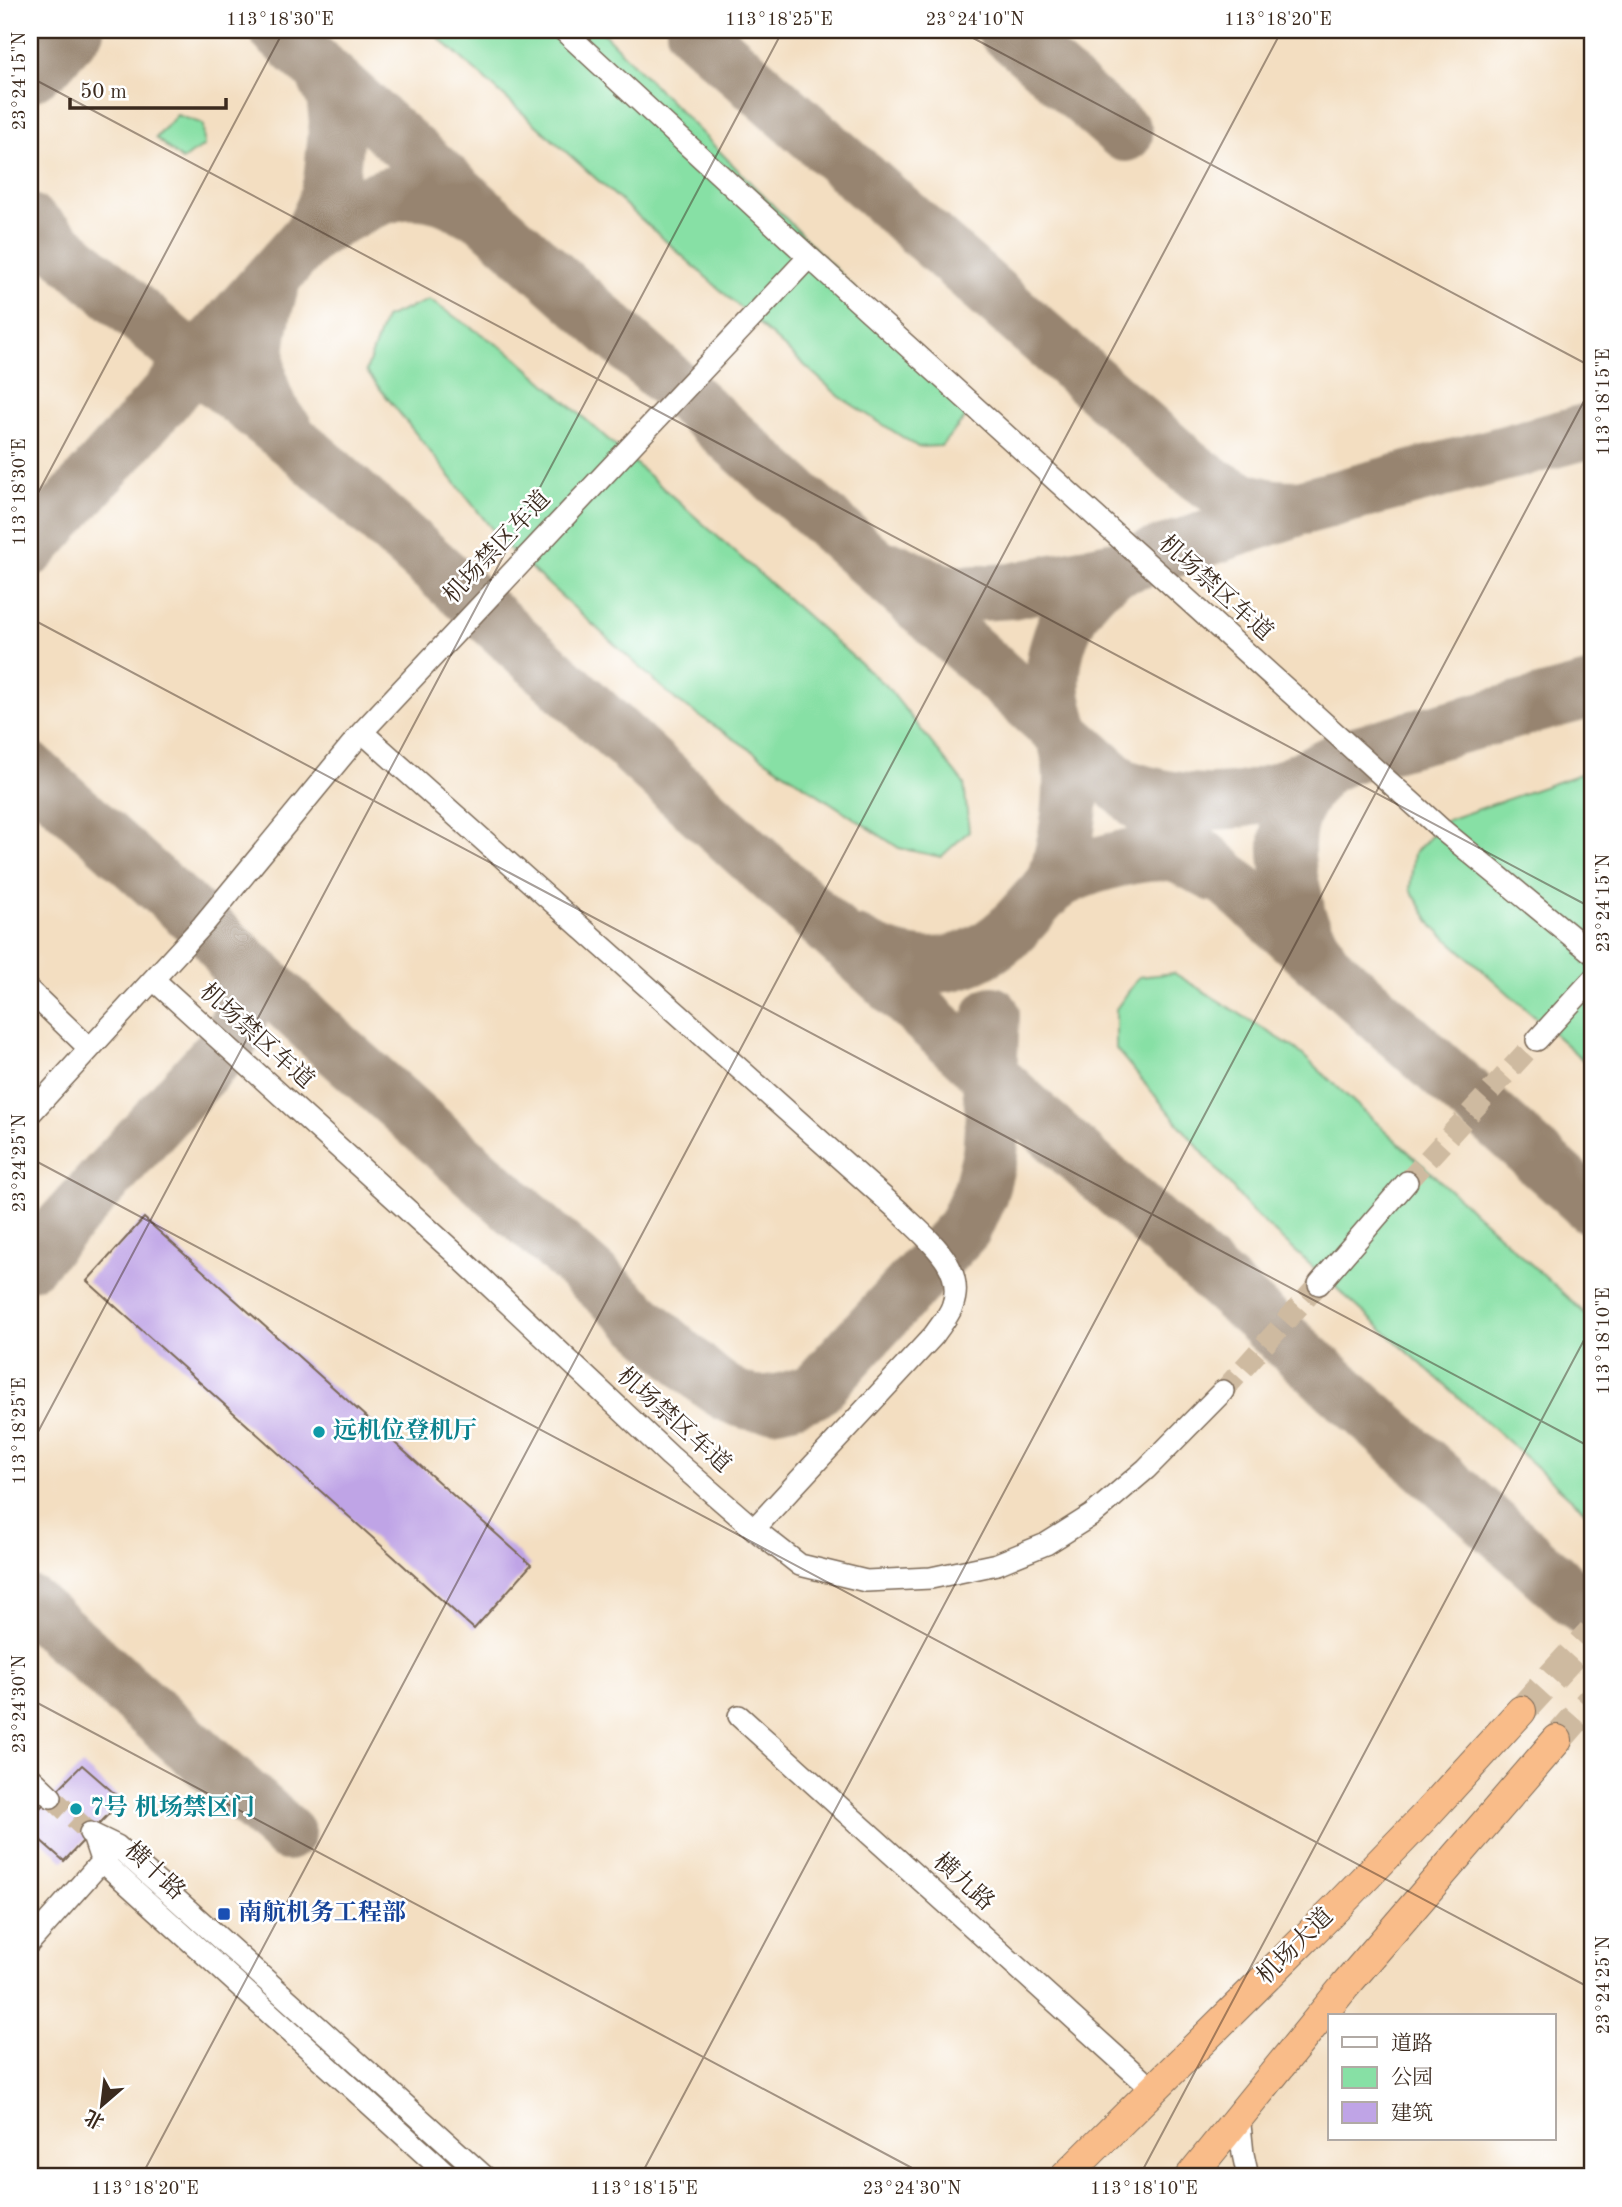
<svg xmlns="http://www.w3.org/2000/svg" width="1622" height="2207" font-family="'Old Standard TT','Noto Serif SC',serif">
<style>
.green{fill:#87e0a5;stroke:#618562;stroke-width:2}
.lines{fill:none;stroke-linecap:round;stroke-linejoin:round}
.taxiway{stroke:#978470;stroke-width:56}
.building{fill:#bfa4e6}
.minor-tunnel{stroke:#cebaa0;stroke-width:21;stroke-dasharray:21 10;stroke-linecap:butt}
.highway-tunnel{stroke:#cebaa0;stroke-width:30;stroke-dasharray:30 15;stroke-linecap:butt}
.minor-casing{stroke:#7b6957;stroke-width:24}
.highway-casing{stroke:#7b6957;stroke-width:32}
.minor{stroke:#fff;stroke-width:21}
.highway{stroke:#f9bc89;stroke-width:30}
.ticks{fill:none;stroke:#3b2a1e;stroke-width:2;stroke-opacity:0.45}
.culture-dot{fill:#0f9aa8;stroke:#fff;stroke-width:2.5}
.transit-dot{fill:#1a4fb4;stroke:#fff;stroke-width:2.5}
.labels{text-anchor:middle;dominant-baseline:central;stroke-width:5;stroke-linejoin:round;paint-order:stroke}
.street-label{font-size:24px;fill:#3b2a1e;stroke:#fff}
.culture-label{font-size:24px;font-weight:bold;fill:#0d838f;stroke:#fff;text-anchor:start}
.transit-label{font-size:24px;font-weight:bold;fill:#164399;stroke:#fff;text-anchor:start}
.neatline{fill:none;stroke:#3b2a1e;stroke-width:2.5}
.ticks-label{font-size:18px;text-anchor:middle;fill:#3b2a1e}
</style>
<rect width="100%" height="100%" fill="#fff"/>
<filter id="ink" filterUnits="userSpaceOnUse"><feTurbulence type="fractalNoise" baseFrequency=".0143" numOctaves="2"/><feDisplacementMap in="SourceGraphic" scale="14" xChannelSelector="R" yChannelSelector="G"/><feConvolveMatrix kernelMatrix="1 2 1 2 8 2 1 2 1" color-interpolation-filters="sRGB"/></filter>
<filter id="wash" filterUnits="userSpaceOnUse"><feTurbulence type="fractalNoise" baseFrequency=".00686" numOctaves="4" result="noise"/><feDisplacementMap in="SourceGraphic" scale="28" xChannelSelector="R" yChannelSelector="G"/><feGaussianBlur stdDeviation="1.57" result="paint"/><feColorMatrix in="noise" values="0 0 0 0 0 0 0 0 0 0 0 0 0 0 0 0 0 1.4 0 .05"/><feComposite in="paint" operator="in"/></filter>
<g filter="url(#wash)">
<rect width="100%" height="100%" fill="#f3dec1"/>
<!-- green -->
<path class="green" d="M430 30H600L949 384 966 417 941 446 918 447 840 397Z
M177 115 203 124 204 146 182 160 156 138Z
M429 300 512 354 888 688 964 784 969 831 941 857 899 848 677 701 504 544 366 371 385 318Z
M1592 770V1068L1433 926 1410 889 1414 853 1447 820Z
M1174 973 1296 1049 1592 1320V1517L1255 1215 1116 1049V1009L1139 977Z"/>
<g class="lines">
<!-- taxiway -->
<path class="taxiway" d="M277 30 1120 785C1280 923 1435 1066 1592 1207
M694 30 1184 463C1219 492 1255 512 1303 507L1592 430
M1005 30 1125 134
M30 74 45 64 76 30
M30 222 193 361 305 451 478 606 1046 1127 1592 1614
M312 233C368 202 408 170 471 210
M274 277C256 331 244 386 286 431
M30 549 312 233 324 207 331 182 337 122 334 96 321 69
M893 570 939 590 961 594 1011 591 1115 569 1293 510
M30 770 220 940 327 1040 700 1373C740 1409 764 1410 814 1391L964 1228 980 1193 990 1154 993 1114 989 1075 992 1014
M1125 787C1175 805 1238 809 1287 786 1310 776 1331 761 1355 754 1434 732 1513 711 1592 690
M1054 885C1065 845 1074 806 1070 764 1068 739 1055 717 1053 692 1050 655 1064 615 1090 589 1097 582 1107 576 1115 569
M856 944C909 973 962 975 1009 932 1024 918 1037 899 1053 885 1074 868 1150 847 1175 855 1189 859 1202 868 1214 874
M1318 954C1312 943 1304 932 1300 921 1296 913 1297 903 1294 894 1280 845 1285 807 1322 770
M30 1262 230 1041C249 1000 249 981 222 944
M30 1604 287 1833"/>
</g>
<g id="blocks">
<!-- building -->
<path class="building" d="M144 1218 531 1565 474 1629 87 1281Z
M82 1765 122 1800 64 1861 30 1831V1818Z"/>
</g>
</g>
<g filter="url(#ink)">
<use href="#blocks" fill-opacity="0" stroke="#7b6957" stroke-width="2"/>
<g class="lines">
<!-- minor-tunnel -->
<path class="minor-tunnel" d="M1407 1182 1537 1040
M1223 1391 1319 1284
M51 1797 90 1833"/>
<!-- highway-tunnel -->
<path class="highway-tunnel" d="M1521 1711 1592 1633
M1557 1740 1592 1700"/>
<!-- minor casing -->
<g class="minor-casing">
<path id="minor" d="M563 30 809 257 1440 828 1592 953
M362 732 899 1211C923 1236 968 1266 952 1307 948 1317 940 1326 934 1335L754 1529
M154 980 457 1255 670 1456 754 1529 800 1565 866 1581 931 1578 997 1564 1046 1544 1092 1515 1146 1469 1223 1391
M30 991 89 1048
M1537 1040 1592 980
M30 1114 203 925 362 732 809 257
M1319 1284 1407 1182
M739 1716 1152 2089
M30 1777 51 1797
M90 1833 117 1846 485 2177
M93 1836 101 1860 450 2177
M30 1942 110 1852
M1239 2115 1243 2154 1248 2177"/>
</g>
<!-- highway casing -->
<g class="highway-casing">
<path id="highway" d="M1065 2177 1337 1907 1424 1817 1521 1711
M1190 2177 1345 1986 1557 1740"/>
</g>
<!-- minor -->
<use href="#minor" class="minor"/>
<!-- highway -->
<use href="#highway" class="highway"/>
</g>
</g>
<!-- ticks -->
<path class="ticks" d="M958 30 1592 367M30 77 1592 908M30 508 284 30M30 618 1592 1448M30 1158 1592 1989M30 1447 783 30M30 1699 929 2177M141 2177 1282 30M640 2177 1592 386M1139 2177 1592 1325"/>
<!-- markers -->
<g class="culture-dot">
<circle cx="319" cy="1432" r="7"/>
<circle cx="76" cy="1809" r="7"/>
</g>
<rect class="transit-dot" x="217" y="1907" width="14" height="14" rx="3.5"/>
<g class="labels">
<!-- street labels -->
<g class="street-label">
<text transform="translate(498 548) rotate(-47)">机场禁区车道</text>
<text transform="translate(1215 589) rotate(42)">机场禁区车道</text>
<text transform="translate(256 1037) rotate(42)">机场禁区车道</text>
<text transform="translate(673 1421) rotate(42)">机场禁区车道</text>
<text transform="translate(154 1872) rotate(43)">横十路</text>
<text transform="translate(963 1883) rotate(42)">横九路</text>
<text transform="translate(1296 1947) rotate(-45)">机场大道</text>
</g>
<!-- culture labels -->
<g class="culture-label">
<text x="333" y="1432">远机位登机厅</text>
<text x="90" y="1809">7号 机场禁区门</text>
</g>
<!-- transit labels -->
<g class="transit-label">
<text x="238" y="1914">南航机务工程部</text>
</g>
</g>
<!-- margin -->
<rect width="1622" height="2207" fill="none" stroke="#fff" stroke-width="77"/>
<!-- legend -->
<rect x="1328" y="2014" width="228" height="126" fill="#ffffff" stroke="#b1aaa5" stroke-width="2"/>
<rect x="1342" y="2037" width="35" height="10" fill="#ffffff" stroke="#b1aaa5" stroke-width="2"/>
<text x="1391" y="2050" font-size="21" fill="#3b2a1e">道路</text>
<rect x="1342" y="2067" width="35" height="21" fill="#87e0a5" stroke="#b1aaa5" stroke-width="2"/>
<text x="1391" y="2084" font-size="21" fill="#3b2a1e">公园</text>
<rect x="1342" y="2102" width="35" height="21" fill="#bfa4e6" stroke="#b1aaa5" stroke-width="2"/>
<text x="1391" y="2120" font-size="21" fill="#3b2a1e">建筑</text>
<!-- north arrow -->
<g transform="translate(102 2105) rotate(208)" stroke="#ffffff" stroke-width="5" paint-order="stroke">
<path d="M0-5L12 26L0 18L-12 26Z" fill="#3b2a1e"/>
<text y="-10" font-size="19" font-weight="bold" text-anchor="middle" fill="#3b2a1e">北</text>
</g>
<!-- scale -->
<path d="M70 98v10h156v-10" fill="none" stroke="#3b2a1e" stroke-width="3.5"/>
<text x="80" y="98" font-size="21" fill="#3b2a1e" stroke="#ffffff" stroke-width="5" paint-order="stroke">50 m</text>
<rect x="38" y="38" width="1546" height="2130" class="neatline"/>
<g class="ticks-label">
<text x="280" y="25">113°18'30"E</text>
<text x="779" y="25">113°18'25"E</text>
<text x="975" y="25">23°24'10"N</text>
<text x="1278" y="25">113°18'20"E</text>
<text transform="translate(19 81) rotate(-90)" y="6">23°24'15"N</text>
<text transform="translate(1603 402) rotate(-90)" y="6">113°18'15"E</text>
<text transform="translate(19 492) rotate(-90)" y="6">113°18'30"E</text>
<text transform="translate(1603 903) rotate(-90)" y="6">23°24'15"N</text>
<text transform="translate(19 1163) rotate(-90)" y="6">23°24'25"N</text>
<text transform="translate(1603 1341) rotate(-90)" y="6">113°18'10"E</text>
<text transform="translate(19 1431) rotate(-90)" y="6">113°18'25"E</text>
<text transform="translate(19 1704) rotate(-90)" y="6">23°24'30"N</text>
<text transform="translate(1603 1985) rotate(-90)" y="6">23°24'25"N</text>
<text x="145" y="2194">113°18'20"E</text>
<text x="644" y="2194">113°18'15"E</text>
<text x="912" y="2194">23°24'30"N</text>
<text x="1144" y="2194">113°18'10"E</text>
</g>
</svg>
